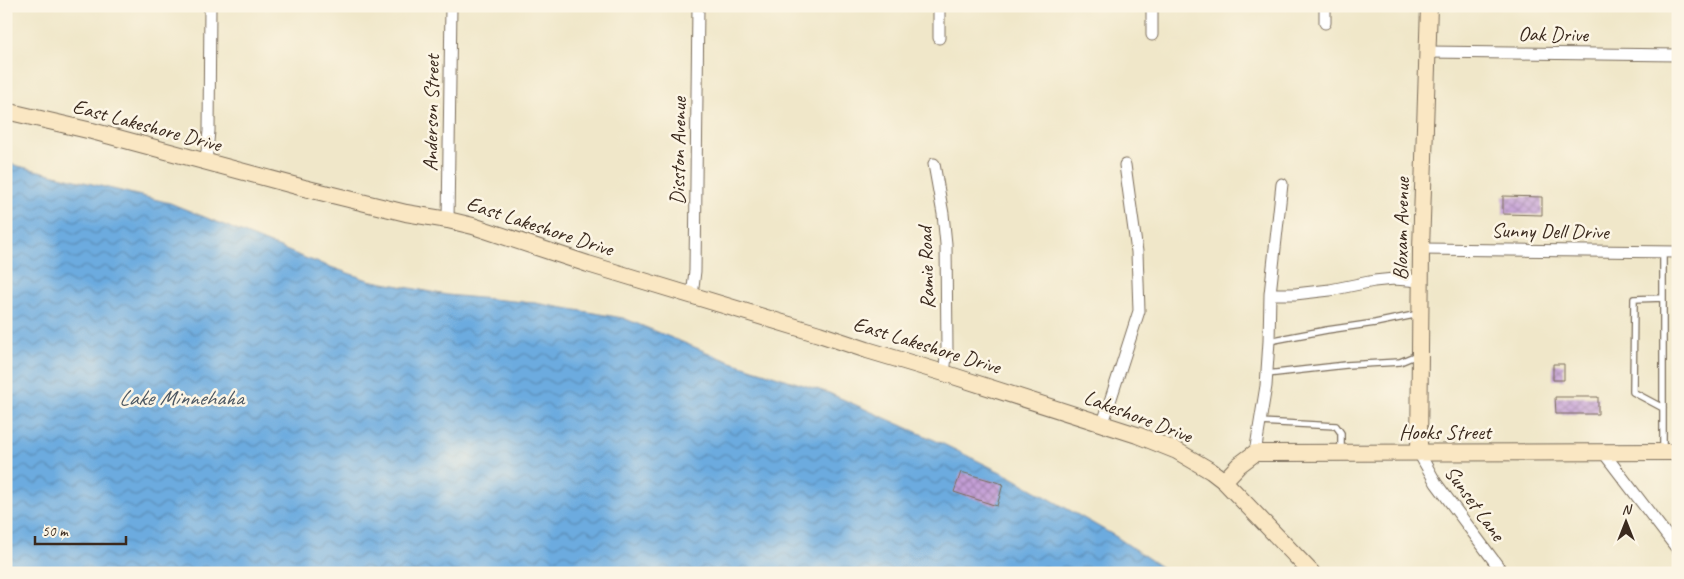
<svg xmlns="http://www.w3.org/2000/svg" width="1684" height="579" font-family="Caveat,sans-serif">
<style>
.water{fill:url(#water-waves);stroke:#546a7e}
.building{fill:url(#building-cross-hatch)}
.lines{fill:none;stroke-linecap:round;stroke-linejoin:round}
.lane-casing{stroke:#7a6c5a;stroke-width:8}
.street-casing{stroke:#7a6c5a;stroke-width:13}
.secondary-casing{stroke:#7a6c5a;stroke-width:18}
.lane{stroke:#fff;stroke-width:5.5}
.street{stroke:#fff;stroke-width:11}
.secondary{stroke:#fae7c3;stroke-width:16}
.labels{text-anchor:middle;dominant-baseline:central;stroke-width:5;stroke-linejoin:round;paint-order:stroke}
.street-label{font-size:21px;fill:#3b2a1e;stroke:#fcf5e5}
.water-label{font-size:22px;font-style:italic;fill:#4c5762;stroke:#fcf5e5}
</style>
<defs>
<pattern id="water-waves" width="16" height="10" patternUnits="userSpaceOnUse" patternTransform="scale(1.25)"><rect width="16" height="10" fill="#6cabdf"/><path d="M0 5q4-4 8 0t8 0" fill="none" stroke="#5a8bb4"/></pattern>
<pattern id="building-cross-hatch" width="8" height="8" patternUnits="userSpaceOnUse" patternTransform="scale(1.25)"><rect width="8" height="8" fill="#c39ed6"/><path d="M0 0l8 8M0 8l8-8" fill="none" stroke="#a081ad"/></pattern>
</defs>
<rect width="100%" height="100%" fill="#fcf5e5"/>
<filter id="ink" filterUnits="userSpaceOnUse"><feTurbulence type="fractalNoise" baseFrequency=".02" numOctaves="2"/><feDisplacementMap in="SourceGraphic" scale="10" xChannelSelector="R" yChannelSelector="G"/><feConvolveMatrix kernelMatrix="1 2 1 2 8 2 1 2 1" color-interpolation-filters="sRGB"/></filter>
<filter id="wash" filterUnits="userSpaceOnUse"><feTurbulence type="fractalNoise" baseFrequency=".0096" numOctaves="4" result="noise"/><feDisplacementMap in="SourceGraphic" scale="20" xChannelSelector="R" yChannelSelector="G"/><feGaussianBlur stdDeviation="1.12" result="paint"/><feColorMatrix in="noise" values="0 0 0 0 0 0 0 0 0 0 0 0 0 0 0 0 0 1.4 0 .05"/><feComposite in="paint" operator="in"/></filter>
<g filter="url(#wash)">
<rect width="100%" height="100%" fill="#f0e7c9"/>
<!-- water -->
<path class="water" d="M6 163 170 203 305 258 368 280 447 295 535 303 623 318 731 362 829 393 941 443 1011 477 1115 536 1170 573H6Z"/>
<g id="blocks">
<!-- building -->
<path class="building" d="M1503 196 1542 197V215L1503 214Z
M1553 364H1564V380H1553Z
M1555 397H1598V414H1556Z
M961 472 1003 484 997 506 954 492Z"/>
</g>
</g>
<g filter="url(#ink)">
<use href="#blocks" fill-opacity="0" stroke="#7a6c5a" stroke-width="1"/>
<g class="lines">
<!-- lane casing -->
<g class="lane-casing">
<path id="lane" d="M1269 341 1327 330 1375 323 1419 314
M1267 374 1346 365 1400 362 1417 355
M1663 408 1633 392 1634 299 1663 298
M1260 422 1336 426 1341 433V451
M1663 449V252"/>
</g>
<!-- street casing -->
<g class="street-casing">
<path id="street" d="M1325 23V6
M1152 35V6
M939 38V6
M1428 52 1678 55
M206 162 209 131 210 6
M934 164 943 214 946 244 947 349 944 373
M448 220 451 6
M1421 249 1678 252
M1270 294H1295L1330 290 1374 281 1394 279 1421 281
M692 296 695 271 698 6
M1103 423 1139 311 1137 252 1125 165
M1603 452 1678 550
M1255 453 1266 386 1269 341 1270 294 1282 184
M1419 453 1436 483 1503 573"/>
</g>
<!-- secondary casing -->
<g class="secondary-casing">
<path id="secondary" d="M6 111 92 131 304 188 406 213 448 220 473 226 588 264 819 334 867 350 944 373 1137 435 1177 451 1211 471 1224 481 1312 573
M1419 453 1421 249 1429 6
M1224 481 1239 465 1255 453 1678 452"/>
</g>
<!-- lane -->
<use href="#lane" class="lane"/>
<!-- street -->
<use href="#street" class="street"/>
<!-- secondary -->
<use href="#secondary" class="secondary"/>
</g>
</g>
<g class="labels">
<!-- street labels -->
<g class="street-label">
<text transform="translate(1553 34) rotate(1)">Oak Drive</text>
<text transform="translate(431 113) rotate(-89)">Anderson Street</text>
<text transform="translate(147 125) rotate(15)">East Lakeshore Drive</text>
<text transform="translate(678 151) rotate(-89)">Disston Avenue</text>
<text transform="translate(540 226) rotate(18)">East Lakeshore Drive</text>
<text transform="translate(1401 229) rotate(-89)">Bloxam Avenue</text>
<text transform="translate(1550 231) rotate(1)">Sunny Dell Drive</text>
<text transform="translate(926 268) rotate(-92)">Ramie Road</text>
<text transform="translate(927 345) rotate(17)">East Lakeshore Drive</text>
<text transform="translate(1138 416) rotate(21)">Lakeshore Drive</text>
<text x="1445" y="432">Hooks Street</text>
<text transform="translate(1475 503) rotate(54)">Sunset Lane</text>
</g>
<!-- water labels -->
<g class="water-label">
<text x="181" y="398">Lake Minnehaha</text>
</g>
</g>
<!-- margin -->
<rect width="1684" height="579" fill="none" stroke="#fcf5e5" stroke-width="25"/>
<!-- north arrow -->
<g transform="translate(1626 522)" stroke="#fcf5e5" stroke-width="4" paint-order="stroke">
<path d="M0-4L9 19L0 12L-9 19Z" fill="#3b2a1e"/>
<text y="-8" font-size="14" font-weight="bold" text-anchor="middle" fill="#3b2a1e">N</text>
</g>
<!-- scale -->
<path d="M35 536v8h91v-8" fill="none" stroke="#3b2a1e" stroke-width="2.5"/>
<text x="42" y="536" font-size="15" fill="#3b2a1e" stroke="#fcf5e5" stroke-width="4" paint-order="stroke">50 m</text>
</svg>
